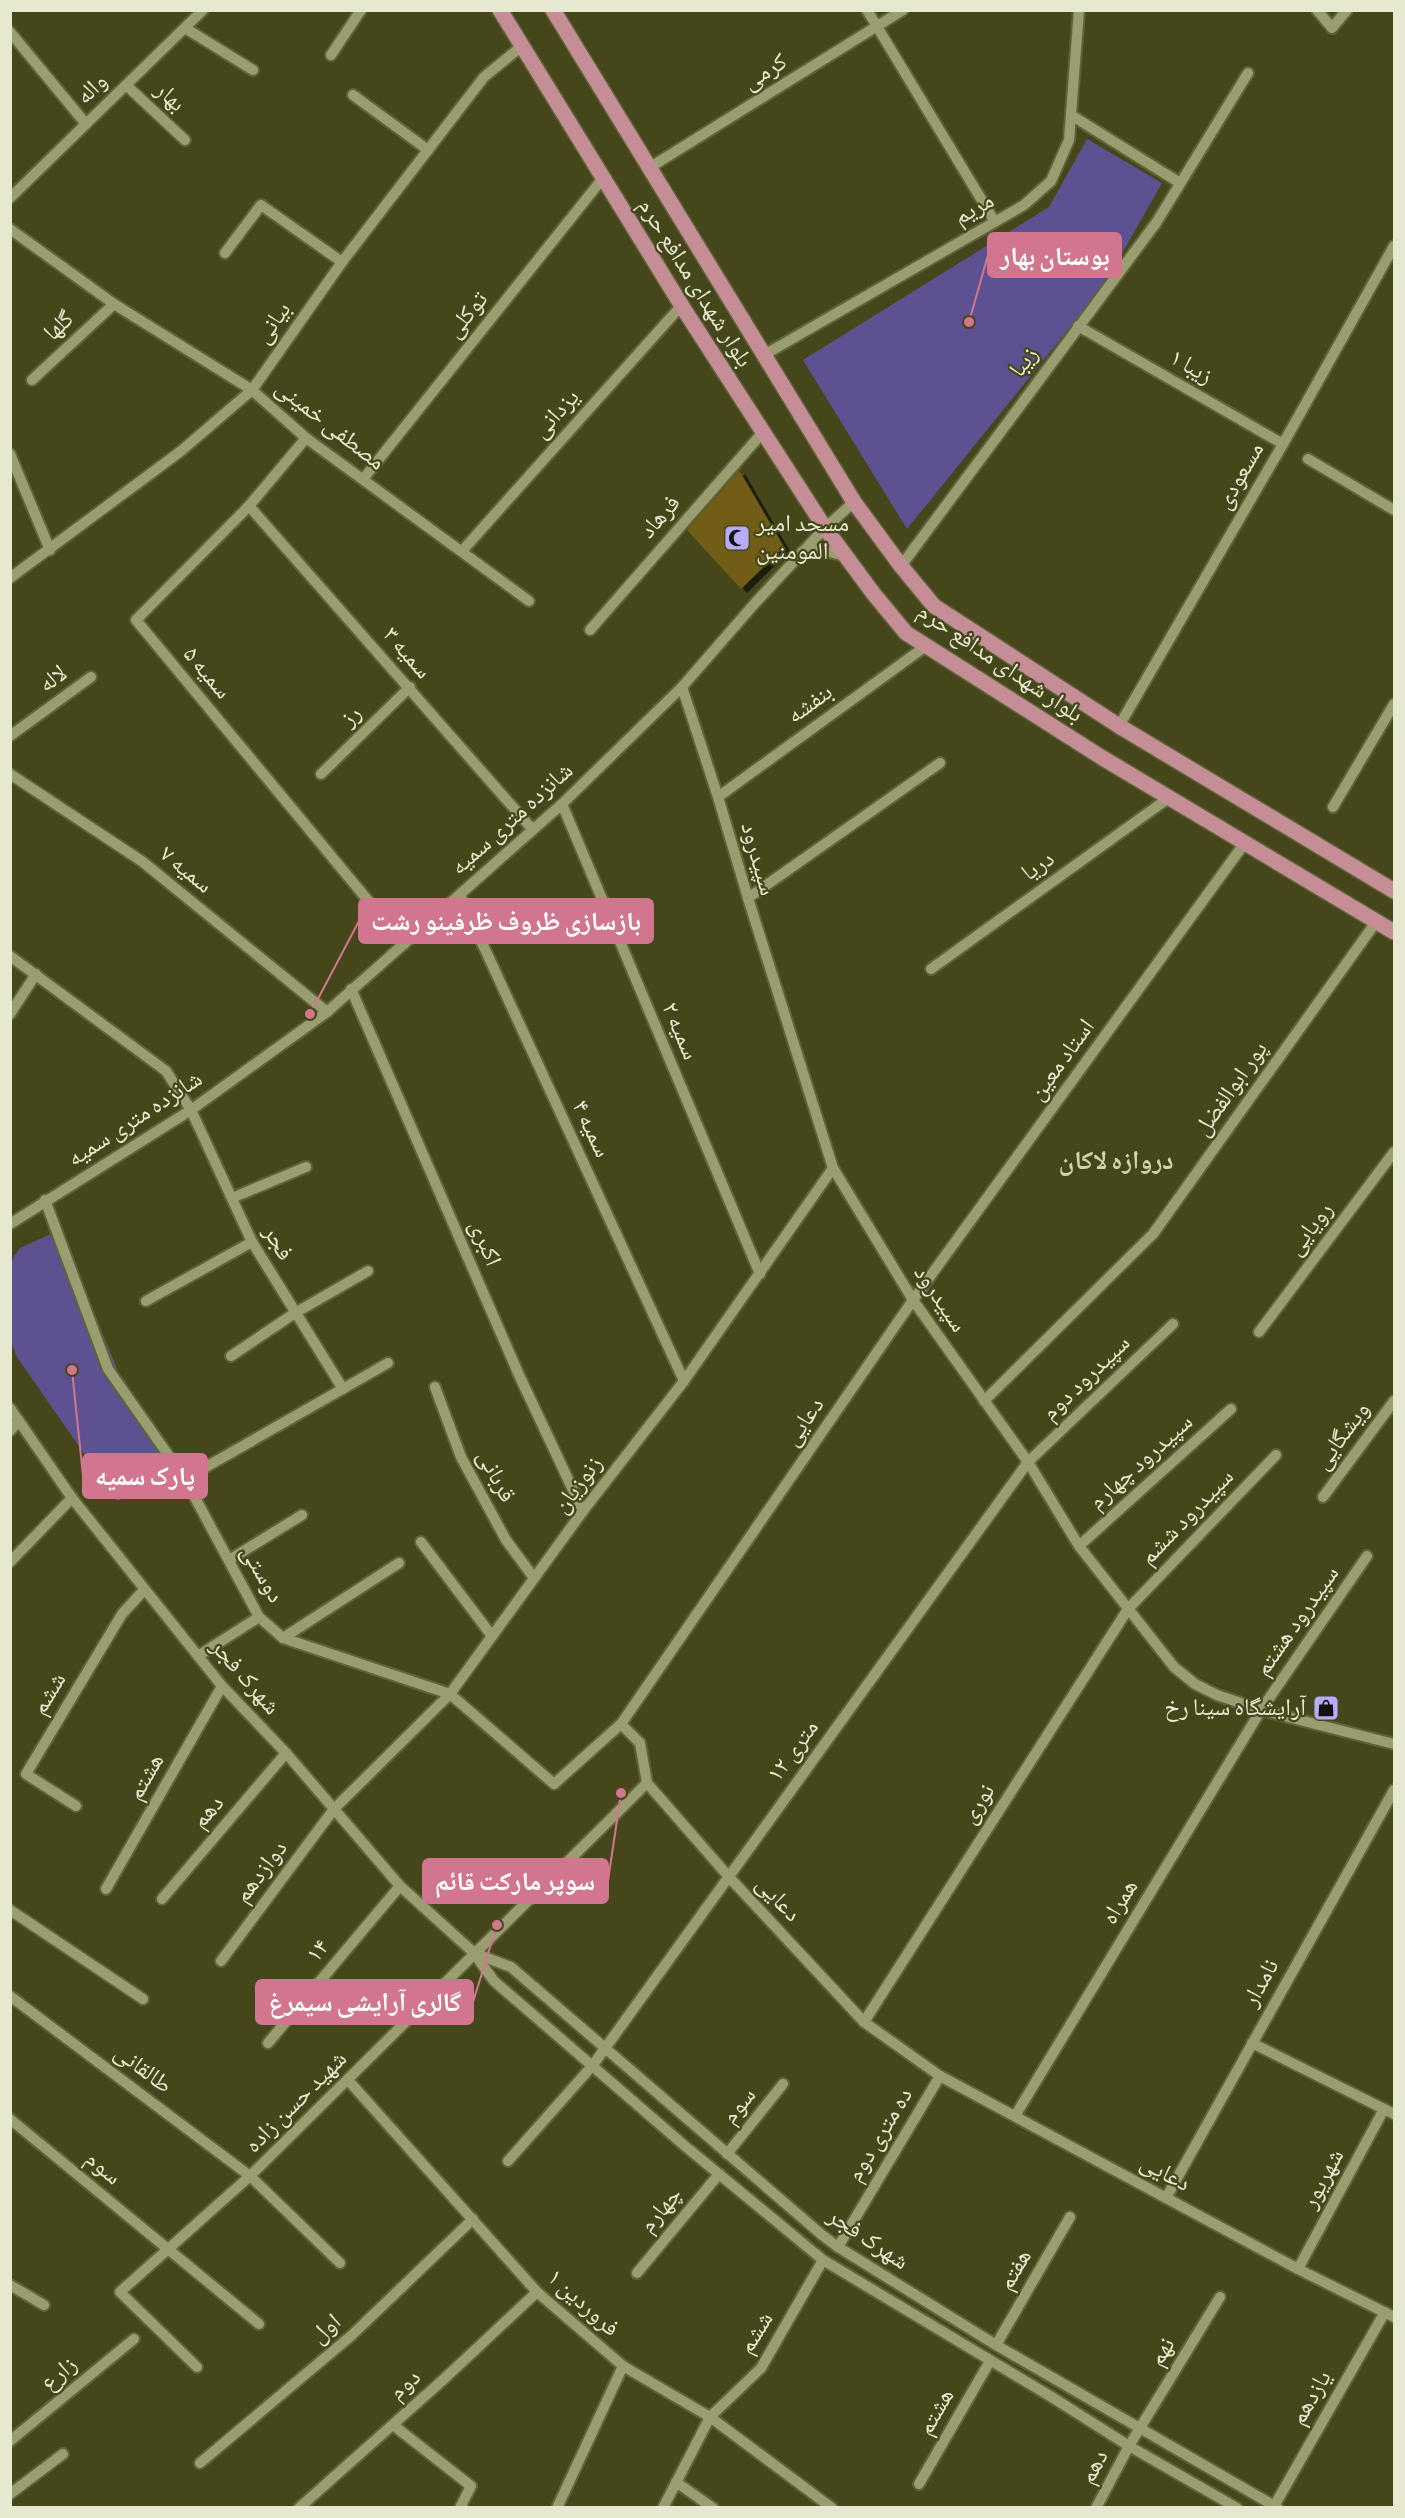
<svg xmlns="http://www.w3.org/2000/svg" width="1405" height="2518" viewBox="0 0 1405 2518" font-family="'Alegreya Sans','Noto Naskh Arabic',sans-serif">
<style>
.green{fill:#5e5192}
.building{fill:#715d17;filter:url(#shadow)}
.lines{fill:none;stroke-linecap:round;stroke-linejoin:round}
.minor-casing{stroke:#60623a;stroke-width:14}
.major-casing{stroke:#60623a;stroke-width:18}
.minor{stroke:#9a9d6f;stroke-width:10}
.major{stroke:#c58d95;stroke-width:15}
.labels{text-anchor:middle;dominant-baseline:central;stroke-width:4.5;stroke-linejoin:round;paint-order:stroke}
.street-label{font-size:24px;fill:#e6e9d0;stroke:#45471a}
.poi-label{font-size:24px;fill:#e6e9d0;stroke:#45471a;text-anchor:start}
.neighbourhood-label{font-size:26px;font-weight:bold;fill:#d1d5a4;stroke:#45471a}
.leader{fill:none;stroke:#d27690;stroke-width:2}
.callout-dot{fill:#d27690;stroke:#45471a;stroke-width:2}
.callout{fill:#d27690;stroke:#d27690;stroke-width:2}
.callout-label{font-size:26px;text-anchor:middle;font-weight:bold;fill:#fff}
</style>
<defs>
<filter id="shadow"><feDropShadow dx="6" dy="4" stdDeviation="0" flood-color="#0009"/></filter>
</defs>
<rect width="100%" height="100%" fill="#45471a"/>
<g class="green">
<path d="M 1087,139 L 1162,183 L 1104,285 L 907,529 L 803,360 L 1049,207 Z"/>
<path d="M 53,1233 L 72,1260 L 123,1383 L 174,1473 L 117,1501 L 17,1357 L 11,1342 L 10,1263 L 20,1248 Z"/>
</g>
<path class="building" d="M 739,470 L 784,547 L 741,589 L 687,530 Z"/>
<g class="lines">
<defs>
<g id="minor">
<path d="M 867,10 L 995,222"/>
<path d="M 1317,10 L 1332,28 L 1347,10"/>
<path d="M 185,28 L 253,70"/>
<path d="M 10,32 L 86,124"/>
<path d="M 331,55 L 361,10"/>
<path d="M 126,85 L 185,140"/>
<path d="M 353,95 L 428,150"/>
<path d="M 1071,115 L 1180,183"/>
<path d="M 649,168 L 903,10"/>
<path d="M 10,198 L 203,10"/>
<path d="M 10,229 L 114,304 L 252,390 L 306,438 L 529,601"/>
<path d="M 225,253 L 261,205 L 342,262"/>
<path d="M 1078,326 L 1283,444"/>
<path d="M 764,355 L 1024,205 L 1051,181 L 1069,140 L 1079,10"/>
<path d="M 32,380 L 114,304"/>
<path d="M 306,438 L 249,506 L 136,620 L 404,944"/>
<path d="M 10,454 L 50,550"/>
<path d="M 1308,459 L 1394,510"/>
<path d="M 364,478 L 603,178"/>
<path d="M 249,506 L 533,830"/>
<path d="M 462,551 L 681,306"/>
<path d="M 802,552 L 821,550 L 845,556"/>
<path d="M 901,566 L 1156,223 L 1248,73"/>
<path d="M 10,578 L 181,451 L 252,390 L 342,262 L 484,77 L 522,46"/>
<path d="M 590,630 L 763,432"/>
<path d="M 682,687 L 718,797 L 748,898 L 833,1168 L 913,1300 L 1028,1462 L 1079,1546 L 1174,1667 L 1195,1684 L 1217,1695 L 1261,1710 L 1394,1744"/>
<path d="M 1119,726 L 1283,444 L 1394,246"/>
<path d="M 10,736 L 91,677"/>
<path d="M 10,774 L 143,862 L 327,1012"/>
<path d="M 321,774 L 410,687"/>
<path d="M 718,797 L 926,646"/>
<path d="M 562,804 L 760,1274"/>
<path d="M 1333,807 L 1394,704"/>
<path d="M 1244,844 L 913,1300 L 621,1724 L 640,1743 L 647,1783 L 729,1877 L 864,2022 L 940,2076 L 1298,2269 L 1394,2317"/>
<path d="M 460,895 L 684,1381"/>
<path d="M 748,898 L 940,763"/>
<path d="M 10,956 L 166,1071 L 191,1110 L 252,1242 L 343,1389"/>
<path d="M 931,969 L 1170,797"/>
<path d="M 351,989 L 519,1375 L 583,1511"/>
<path d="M 10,1014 L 36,974"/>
<path d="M 232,1198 L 306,1167"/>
<path d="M 45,1200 L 108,1369 L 185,1479 L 259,1617 L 283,1638 L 450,1694 L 554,1784 L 621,1724"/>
<path d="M 10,1224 L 191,1110 L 327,1012 L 562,804 L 682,687 L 756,602 L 825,528 L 854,502"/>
<path d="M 146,1301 L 252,1242"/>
<path d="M 1259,1332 L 1394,1152"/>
<path d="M 231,1356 L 295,1313 L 368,1271"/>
<path d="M 435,1387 L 461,1457 L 506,1540 L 534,1578"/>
<path d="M 984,1401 L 1153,1234 L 1376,922"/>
<path d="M 10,1408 L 72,1498 L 222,1686 L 286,1753 L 400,1886 L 473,1952 L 494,1981 L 685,2146 L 823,2260 L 1050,2396 L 1129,2446 L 1237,2508"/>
<path d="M 10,1431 L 19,1421"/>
<path d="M 185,1479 L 388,1363"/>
<path d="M 1323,1497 L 1394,1401"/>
<path d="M 421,1542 L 492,1636"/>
<path d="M 1079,1546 L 1231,1409"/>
<path d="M 229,1560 L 302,1515"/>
<path d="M 10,1562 L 72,1498"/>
<path d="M 283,1638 L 399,1563"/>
<path d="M 198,1656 L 259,1617"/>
<path d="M 76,1806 L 26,1774 L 122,1614 L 144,1590"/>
<path d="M 106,1889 L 222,1686"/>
<path d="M 162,1899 L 286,1753"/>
<path d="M 10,1910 L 143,1999"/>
<path d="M 474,1953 L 511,1967 L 822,2235 L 838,2247 L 996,2345 L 1278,2508"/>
<path d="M 221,1961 L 334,1809 L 450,1694 L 583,1511 L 684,1381 L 833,1168"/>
<path d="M 10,1996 L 250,2176 L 340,2263"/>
<path d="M 864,2022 L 1128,1609 L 1276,1455"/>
<path d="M 268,2043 L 400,1886"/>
<path d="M 1252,2043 L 1394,2114"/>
<path d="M 348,2080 L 537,2292 L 623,2366 L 710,2417 L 832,2508"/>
<path d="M 1015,2116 L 1261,1710 L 1367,1556"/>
<path d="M 10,2119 L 259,2324"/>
<path d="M 727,2154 L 783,2084"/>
<path d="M 508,2161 L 593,2065 L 1028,1462 L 1173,1324"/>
<path d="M 1166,2198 L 1394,1790"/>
<path d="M 838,2247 L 940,2076"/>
<path d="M 1298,2269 L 1384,2109"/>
<path d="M 637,2273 L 719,2174"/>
<path d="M 10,2285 L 44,2305"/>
<path d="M 996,2345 L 1070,2217"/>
<path d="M 197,2367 L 120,2292 L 250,2176 L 647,1783"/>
<path d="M 393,2425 L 471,2486 L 460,2508"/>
<path d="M 10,2441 L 134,2339"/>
<path d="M 200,2463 L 352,2335 L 473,2219"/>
<path d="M 676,2482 L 713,2508"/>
<path d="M 919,2484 L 990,2361"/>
<path d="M 10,2494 L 63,2454"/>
<path d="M 299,2508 L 444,2379 L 537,2292"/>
<path d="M 557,2508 L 623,2366"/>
<path d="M 663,2508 L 710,2417 L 761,2368 L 823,2260"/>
<path d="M 1096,2508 L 1129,2446 L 1220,2297"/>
<path d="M 1273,2508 L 1385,2312"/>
</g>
<g id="major">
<path d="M 500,10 L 685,311 L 825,528 L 873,593 L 906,633 L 1101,757 L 1394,932"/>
<path d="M 553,10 L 854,502 L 901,566 L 934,606 L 1119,726 L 1394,891"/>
</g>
</defs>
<use href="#minor" class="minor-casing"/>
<use href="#major" class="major-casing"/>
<use href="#minor" class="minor"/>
<use href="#major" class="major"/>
</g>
<defs>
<symbol id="mosque-square" viewBox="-11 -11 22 22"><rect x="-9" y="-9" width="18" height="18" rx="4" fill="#b8abf7" stroke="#45471a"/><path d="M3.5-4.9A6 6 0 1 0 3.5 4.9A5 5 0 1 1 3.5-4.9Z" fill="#111"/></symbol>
<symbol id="shop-square" viewBox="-11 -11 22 22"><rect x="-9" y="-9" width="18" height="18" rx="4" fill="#b8abf7" stroke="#45471a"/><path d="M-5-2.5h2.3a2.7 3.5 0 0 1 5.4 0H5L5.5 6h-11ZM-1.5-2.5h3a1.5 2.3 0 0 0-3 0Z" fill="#111"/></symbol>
</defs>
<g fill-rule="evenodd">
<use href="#mosque-square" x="722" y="523" width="30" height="30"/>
<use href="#shop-square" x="1311" y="1693" width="30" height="30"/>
</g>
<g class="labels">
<g class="street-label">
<text transform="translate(765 72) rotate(-32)">کرمی</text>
<text transform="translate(92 89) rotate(-44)">واله</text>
<text transform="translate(170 97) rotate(43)">بهار</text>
<text transform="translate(974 209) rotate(-30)">مریم</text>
<text transform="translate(695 283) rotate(58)">بلوار شهدای مدافع حرم</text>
<text transform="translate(467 315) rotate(-51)">توکلی</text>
<text transform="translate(273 323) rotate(-55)">بیانی</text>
<text transform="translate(59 326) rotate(-43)">گلها</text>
<text transform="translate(1024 362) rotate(-53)">زیبا</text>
<text transform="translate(1191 367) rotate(30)">زیبا ۱</text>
<text transform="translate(556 414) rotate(-48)">یزدانی</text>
<text transform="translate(330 425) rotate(38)">مصطفی خمینی</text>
<text transform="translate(1240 476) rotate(-60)">مسعودی</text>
<text transform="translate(660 517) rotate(-49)">فرهاد</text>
<text transform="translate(407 653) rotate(49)">سمیه ۳</text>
<text transform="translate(1000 663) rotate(34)">بلوار شهدای مدافع حرم</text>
<text transform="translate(207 673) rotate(50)">سمیه ۵</text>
<text transform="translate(53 679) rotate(-36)">لاله</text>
<text transform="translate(810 704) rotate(-36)">بنفشه</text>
<text transform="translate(351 716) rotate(-44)">رز</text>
<text transform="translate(512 819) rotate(-42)">شانزده متری سمیه</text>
<text transform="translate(758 859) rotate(74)">سپیدرود</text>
<text transform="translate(1038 866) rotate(-36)">دریا</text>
<text transform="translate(186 870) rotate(39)">سمیه ۷</text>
<text transform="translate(680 1031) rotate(67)">سمیه ۲</text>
<text transform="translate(1062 1060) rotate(-54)">استاد معین</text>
<text transform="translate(1231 1089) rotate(-55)">پور ابوالفضل</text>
<text transform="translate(135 1119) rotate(-33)">شانزده متری سمیه</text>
<text transform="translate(591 1129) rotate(65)">سمیه ۴</text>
<text transform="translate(1310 1229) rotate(-53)">رویایی</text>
<text transform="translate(278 1243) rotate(60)">فجر</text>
<text transform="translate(485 1243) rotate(67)">اکبری</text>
<text transform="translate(940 1299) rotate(56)">سپیدرود</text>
<text transform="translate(1086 1378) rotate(-44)">سپیدرود دوم</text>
<text transform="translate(804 1422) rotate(-56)">دعایی</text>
<text transform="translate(1342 1436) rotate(-54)">ویشگایی</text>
<text transform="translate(1141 1462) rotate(-42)">سپیدرود چهارم</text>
<text transform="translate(496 1476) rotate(62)">قربانی</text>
<text transform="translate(578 1485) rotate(-53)">زنوزیان</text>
<text transform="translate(1187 1517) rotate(-46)">سپیدرود ششم</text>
<text transform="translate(262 1574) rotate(60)">دوستی</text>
<text transform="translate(1297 1621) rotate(-55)">سپیدرود هشتم</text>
<text transform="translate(245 1677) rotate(49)">شهرک فجر</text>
<text transform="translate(49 1694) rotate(-59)">ششم</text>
<text transform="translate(793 1751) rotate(-54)">۱۲ متری</text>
<text transform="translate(146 1777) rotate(-60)">هشتم</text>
<text transform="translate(978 1804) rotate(-57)">نوری</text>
<text transform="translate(208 1812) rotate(-49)">دهم</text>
<text transform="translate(261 1872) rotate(-53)">دوازدهم</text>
<text transform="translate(778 1899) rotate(47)">دعایی</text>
<text transform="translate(1120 1902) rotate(-59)">همراه</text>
<text transform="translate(318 1951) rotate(-50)">۱۴</text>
<text transform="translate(1261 1983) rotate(-61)">نامدار</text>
<text transform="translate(143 2069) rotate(37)">طالقانی</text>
<text transform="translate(296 2102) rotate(-45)">شهید حسن زاده</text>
<text transform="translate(739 2106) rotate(-51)">سوم</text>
<text transform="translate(880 2135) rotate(-59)">ده متری دوم</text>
<text transform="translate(103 2168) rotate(40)">سوم</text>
<text transform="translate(1165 2173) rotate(28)">دعایی</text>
<text transform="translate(1323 2179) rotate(-62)">شهریور</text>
<text transform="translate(661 2210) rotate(-50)">چهارم</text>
<text transform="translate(868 2239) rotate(34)">شهرک فجر</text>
<text transform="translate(1015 2270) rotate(-60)">هفتم</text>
<text transform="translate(583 2303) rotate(42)">فروردین ۱</text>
<text transform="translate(326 2329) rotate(-41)">اول</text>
<text transform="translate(756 2333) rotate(-58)">ششم</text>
<text transform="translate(1162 2352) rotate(-59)">نهم</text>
<text transform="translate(59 2374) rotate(-40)">زارع</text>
<text transform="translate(405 2385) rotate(-42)">دوم</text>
<text transform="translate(1311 2398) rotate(-60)">یازدهم</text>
<text transform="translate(936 2412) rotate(-60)">هشتم</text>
<text transform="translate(1094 2467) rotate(-62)">دهم</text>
</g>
<g class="poi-label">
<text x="756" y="524">مسحد امیر<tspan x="756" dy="28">المومنین</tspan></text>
<text x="1306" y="1708" text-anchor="end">آرایشگاه سینا رخ</text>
</g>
<g class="neighbourhood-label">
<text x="1116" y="1161">دروازه لاکان</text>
</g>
</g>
<path class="leader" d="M969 322L988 255M310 1014L359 921M72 1370L83 1476M621 1793L608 1881M497 1925L473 2002"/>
<g class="callout-dot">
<circle cx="969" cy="322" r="6"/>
<circle cx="310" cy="1014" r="6"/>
<circle cx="72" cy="1370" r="6"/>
<circle cx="621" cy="1793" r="6"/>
<circle cx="497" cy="1925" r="6"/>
</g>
<g class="callout">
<rect x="988" y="233" width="133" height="44" rx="6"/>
<rect x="359" y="899" width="294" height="44" rx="6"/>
<rect x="83" y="1454" width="124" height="44" rx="6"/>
<rect x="423" y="1859" width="185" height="44" rx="6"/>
<rect x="256" y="1980" width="217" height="44" rx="6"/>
</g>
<g class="callout-label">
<text x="1055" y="265">بوستان بهار</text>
<text x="506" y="930">بازسازی ظروف ظرفینو رشت</text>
<text x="145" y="1485">پارک سمیه</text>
<text x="515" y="1890">سوپر مارکت قائم</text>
<text x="365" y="2011">گالری آرایشی سیمرغ</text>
</g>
<rect width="1405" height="2518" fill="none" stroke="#e6e9d0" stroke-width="24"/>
</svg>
